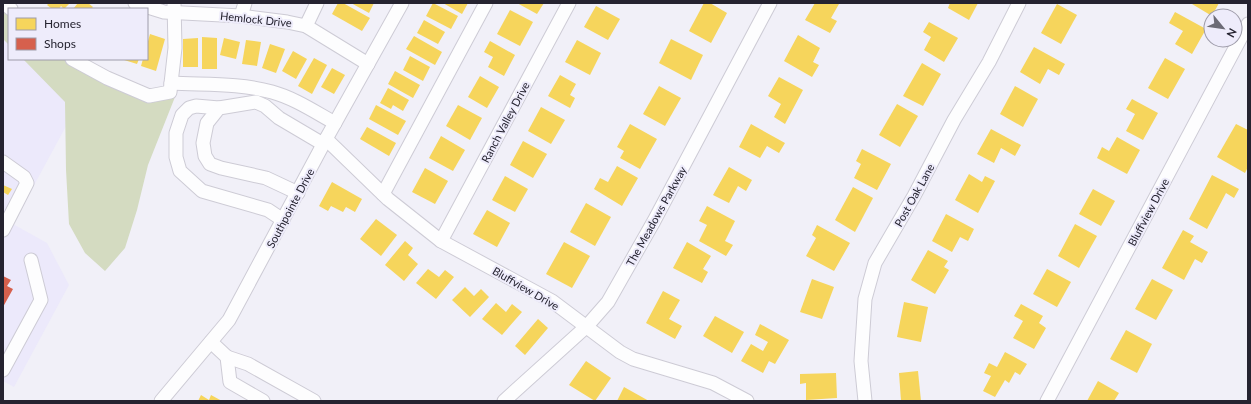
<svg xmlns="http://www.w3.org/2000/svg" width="1251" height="404" viewBox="0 0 1251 404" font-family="Lato,sans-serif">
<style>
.built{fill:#ece9fb}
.green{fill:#d4dbc1}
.homes{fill:#f6d55c}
.shops{fill:#d6604d}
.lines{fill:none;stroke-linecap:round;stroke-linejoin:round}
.minor-casing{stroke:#cdcbd5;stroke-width:15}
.minor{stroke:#fdfdfe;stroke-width:13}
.labels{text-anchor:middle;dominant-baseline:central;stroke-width:4;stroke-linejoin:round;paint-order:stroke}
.street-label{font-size:11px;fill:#252330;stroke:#eeecfb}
</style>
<rect width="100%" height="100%" fill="#f1f0f8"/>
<path class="built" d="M 3,3 L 9,9 L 9,59 L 78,59 L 97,69 L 13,224 L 47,243 L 69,285 L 14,387 L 3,381 Z"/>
<g class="green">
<path d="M 3,3 L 9,9 L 9,45 L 3,39 Z"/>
<path d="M 23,59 L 74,59 L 81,65 L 175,97 L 148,165 L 137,210 L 125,248 L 105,271 L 85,253 L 69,224 L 66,170 L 65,102 Z"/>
</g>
<g class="homes">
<path d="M 49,3 L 70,3 L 64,9 L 61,6 L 59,9 L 52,9 L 47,5 Z"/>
<path d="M 78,3 L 88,3 L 93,7 L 91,9 L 73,9 Z"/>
<path d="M 338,3 L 343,3 L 370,18 L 362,31 L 332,14 Z"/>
<path d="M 351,3 L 374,3 L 369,13 Z"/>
<path d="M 433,3 L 458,16 L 451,29 L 426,16 Z"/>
<path d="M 443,3 L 468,3 L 462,14 Z"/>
<path d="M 517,3 L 544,3 L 537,14 Z"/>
<path d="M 704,3 L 710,3 L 727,13 L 711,43 L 689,31 Z"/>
<path d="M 815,3 L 839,4 L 831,18 L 837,21 L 830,33 L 805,20 Z"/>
<path d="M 950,3 L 978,3 L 969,20 L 948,8 Z"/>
<path d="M 1193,3 L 1219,3 L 1212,16 L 1192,4 Z"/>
<path d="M 1057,4 L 1077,15 L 1061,44 L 1041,33 Z"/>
<path d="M 596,6 L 620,19 L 608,40 L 584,27 Z"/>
<path d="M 510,10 L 533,22 L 520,46 L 497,34 Z"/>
<path d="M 1175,12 L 1206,29 L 1192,54 L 1175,44 L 1183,31 L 1169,23 Z"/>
<path d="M 424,20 L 445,32 L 438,44 L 417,33 Z"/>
<path d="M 929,22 L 958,38 L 944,62 L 924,50 L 931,37 L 923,32 Z"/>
<path d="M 150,34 L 165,39 L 156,71 L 141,66 L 143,59 L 147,59 L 147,45 Z"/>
<path d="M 798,35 L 820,48 L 813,62 L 819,65 L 812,77 L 784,61 Z"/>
<path d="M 414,36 L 442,52 L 435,65 L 406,49 Z"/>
<path d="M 202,37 L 217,38 L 217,69 L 202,69 Z"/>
<path d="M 198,38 L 198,67 L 183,67 L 183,39 Z"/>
<path d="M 224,38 L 240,42 L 236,59 L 220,55 Z"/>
<path d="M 671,39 L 703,55 L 691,80 L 659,63 Z"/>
<path d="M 246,40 L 261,42 L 257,66 L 242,64 Z"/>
<path d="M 577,40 L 601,53 L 590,75 L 565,62 Z"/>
<path d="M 490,41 L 515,55 L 504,76 L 488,67 L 493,57 L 484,52 Z"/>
<path d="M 270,44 L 285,49 L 276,73 L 262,68 Z"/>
<path d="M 1034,47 L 1065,64 L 1059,75 L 1048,69 L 1040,84 L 1020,72 Z"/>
<path d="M 293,51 L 307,59 L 296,79 L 282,71 Z"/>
<path d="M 410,56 L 430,67 L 423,81 L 403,70 Z"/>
<path d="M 314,58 L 327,65 L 312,94 L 298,86 Z"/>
<path d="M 1165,58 L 1185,69 L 1168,99 L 1148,88 Z"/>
<path d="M 121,59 L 139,59 L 137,64 Z"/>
<path d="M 922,63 L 941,74 L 923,106 L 903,96 Z"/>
<path d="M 332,68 L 345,75 L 334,94 L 321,87 Z"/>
<path d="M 395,71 L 420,85 L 413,98 L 388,84 Z"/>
<path d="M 560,75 L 576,84 L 570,95 L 575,98 L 570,108 L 548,96 Z"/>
<path d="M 480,76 L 499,87 L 487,108 L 468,97 Z"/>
<path d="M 779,77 L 803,90 L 785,124 L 774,117 L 781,104 L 768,96 Z"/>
<path d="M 659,86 L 681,98 L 665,126 L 643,114 Z"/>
<path d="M 1015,86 L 1038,99 L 1023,127 L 1000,114 Z"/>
<path d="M 388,88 L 409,100 L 403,111 L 393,105 L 391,109 L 380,103 Z"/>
<path d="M 1132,99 L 1158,113 L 1143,140 L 1126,131 L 1135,114 L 1126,109 Z"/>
<path d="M 897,104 L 918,116 L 900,147 L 879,135 Z"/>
<path d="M 376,105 L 406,121 L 398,135 L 369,119 Z"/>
<path d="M 458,105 L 482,118 L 470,140 L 446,126 Z"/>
<path d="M 541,107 L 565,120 L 551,144 L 528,131 Z"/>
<path d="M 630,124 L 657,139 L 640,169 L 620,158 L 624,151 L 617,147 Z"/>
<path d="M 751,124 L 785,143 L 779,153 L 767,146 L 760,158 L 739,147 Z"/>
<path d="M 1236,124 L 1248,130 L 1248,167 L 1245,173 L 1217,157 Z"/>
<path d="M 367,127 L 396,143 L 389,156 L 360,139 Z"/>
<path d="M 991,129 L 1021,145 L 1015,156 L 1001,148 L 994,163 L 977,154 Z"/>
<path d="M 441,136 L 465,150 L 453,171 L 429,158 Z"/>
<path d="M 1117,137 L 1140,150 L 1127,174 L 1097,158 L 1102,147 L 1109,151 Z"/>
<path d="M 523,141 L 547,154 L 533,178 L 510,165 Z"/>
<path d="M 862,149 L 891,164 L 877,190 L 854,178 L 861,164 L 856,161 Z"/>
<path d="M 617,166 L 638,178 L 622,206 L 594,189 L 600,178 L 608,182 Z"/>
<path d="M 729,167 L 752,180 L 746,191 L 738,186 L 729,203 L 713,195 Z"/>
<path d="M 425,168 L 448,181 L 435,204 L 412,192 Z"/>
<path d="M 969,174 L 982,182 L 985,176 L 995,181 L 978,213 L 955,200 Z"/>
<path d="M 1212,175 L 1239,189 L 1234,198 L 1226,193 L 1207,229 L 1189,219 Z"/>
<path d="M 505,176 L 528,189 L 515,212 L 492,200 Z"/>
<path d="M 332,182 L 362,199 L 355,212 L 346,207 L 343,212 L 331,206 L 328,211 L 319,206 Z"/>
<path d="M 3,185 L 12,189 L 8,195 L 3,192 Z"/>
<path d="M 853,187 L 873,198 L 855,232 L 835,220 Z"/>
<path d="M 1093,189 L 1115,201 L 1101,226 L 1079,214 Z"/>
<path d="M 586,203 L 611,217 L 595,246 L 570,232 Z"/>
<path d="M 707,206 L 735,221 L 725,241 L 733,245 L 726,256 L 699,241 L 707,225 L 699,221 Z"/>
<path d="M 487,210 L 510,223 L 497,247 L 473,234 Z"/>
<path d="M 946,214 L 974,229 L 968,241 L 960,237 L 952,252 L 932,241 Z"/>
<path d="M 376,219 L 397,235 L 381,256 L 360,239 Z"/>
<path d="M 1075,224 L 1097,236 L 1079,268 L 1058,256 Z"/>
<path d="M 817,225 L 850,243 L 834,271 L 806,256 L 816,238 L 812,235 Z"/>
<path d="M 1183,230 L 1194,236 L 1190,242 L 1208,252 L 1202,263 L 1195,259 L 1184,280 L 1162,268 Z"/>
<path d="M 405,241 L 413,248 L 408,255 L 418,264 L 404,281 L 385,265 Z"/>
<path d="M 564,242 L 590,256 L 572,288 L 546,274 Z"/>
<path d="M 687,242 L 711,256 L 703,269 L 708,272 L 702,283 L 673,268 Z"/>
<path d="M 928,250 L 948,261 L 944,267 L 949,270 L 935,294 L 911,280 Z"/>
<path d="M 428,269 L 439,277 L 445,270 L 454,277 L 436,299 L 416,283 Z"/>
<path d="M 1047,269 L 1071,282 L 1057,307 L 1033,294 Z"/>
<path d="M 812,279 L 834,287 L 822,319 L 800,312 Z"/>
<path d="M 1152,279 L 1173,290 L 1156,320 L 1135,309 Z"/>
<path d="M 465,287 L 474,296 L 481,289 L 489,297 L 470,317 L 452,300 Z"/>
<path d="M 663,291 L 680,300 L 669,319 L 682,326 L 675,339 L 646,323 Z"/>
<path d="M 904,302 L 928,307 L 921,342 L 897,337 Z"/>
<path d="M 496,303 L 506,312 L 512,304 L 522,312 L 502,335 L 482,319 Z"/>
<path d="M 1021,304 L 1043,316 L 1039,323 L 1046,328 L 1034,349 L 1013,338 L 1023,321 L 1014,316 Z"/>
<path d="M 715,316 L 744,332 L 732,353 L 703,336 Z"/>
<path d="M 538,319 L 548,328 L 525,355 L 515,346 Z"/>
<path d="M 760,324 L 789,340 L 775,364 L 769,361 L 763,373 L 741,361 L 751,344 L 763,351 L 768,342 L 755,335 Z"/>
<path d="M 1126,330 L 1152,344 L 1137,373 L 1110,359 Z"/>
<path d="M 1005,352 L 1027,364 L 1020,375 L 1015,372 L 1009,383 L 1005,380 L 995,397 L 983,391 L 991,376 L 984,373 L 989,363 L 997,367 Z"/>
<path d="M 586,361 L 611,378 L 595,401 L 569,385 Z"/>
<path d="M 918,371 L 921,401 L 901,401 L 899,373 Z"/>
<path d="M 836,373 L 837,398 L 806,400 L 806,383 L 800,384 L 800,374 Z"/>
<path d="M 1098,381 L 1119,393 L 1114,401 L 1087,401 Z"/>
<path d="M 624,387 L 649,401 L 617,401 Z"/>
<path d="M 201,395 L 209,400 L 211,395 L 222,401 L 198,401 Z"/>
</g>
<path class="shops" d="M 3,276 L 11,280 L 7,286 L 13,289 L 3,307 Z"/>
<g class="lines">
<defs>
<g id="minor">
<path d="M 4,3 L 11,9"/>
<path d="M 135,3 L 164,12 L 241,16 L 287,22 L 306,26 L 368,64"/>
<path d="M 241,16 L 245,3"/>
<path d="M 306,26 L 317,3"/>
<path d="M 72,59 L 107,78 L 149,96 L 170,92 L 175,48 L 174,3"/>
<path d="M 171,83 C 204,85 240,83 272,92 C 294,98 315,112 335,123"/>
<path d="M 219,108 L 196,106 L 189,108 L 182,115 L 176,133 L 176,157 L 180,171 L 202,191 L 268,210 L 283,220"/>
<path d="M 326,139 L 388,199 L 441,241 L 552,301 L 620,352 L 633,359 L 713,383 L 747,401"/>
<path d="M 3,162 L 24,177 L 27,183 L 3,230"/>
<path d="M 298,193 L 266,178 L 221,168 L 210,164 L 205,156 L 203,143 L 207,123 L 219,108 L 256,102 L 265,106 L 279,118 L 323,144"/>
<path d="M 383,194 L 486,3"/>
<path d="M 441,241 L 569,3"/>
<path d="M 211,342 L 227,357 L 230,382 L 263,401"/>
<path d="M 227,357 L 248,364 L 314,401"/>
<path d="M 3,370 L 41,300 L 31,260"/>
<path d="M 161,401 L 229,320 L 326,139 L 402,3"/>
<path d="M 504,401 L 587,326 L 608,302 L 654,221 L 770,3"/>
<path d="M 865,401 L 861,361 L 865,299 L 875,263 L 914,196 L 954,120 L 989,62 L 1019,3"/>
<path d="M 1047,401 L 1248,24"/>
</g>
</defs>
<use href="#minor" class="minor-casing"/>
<use href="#minor" class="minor"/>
</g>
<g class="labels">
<g class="street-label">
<text transform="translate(256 19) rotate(6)">Hemlock Drive</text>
<text transform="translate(505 122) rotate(-62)">Ranch Valley Drive</text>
<text transform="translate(914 195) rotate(-61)">Post Oak Lane</text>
<text transform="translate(290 208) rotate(-62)">Southpointe Drive</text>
<text transform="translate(1148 212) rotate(-62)">Bluffview Drive</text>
<text transform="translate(656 216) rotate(-61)">The Meadows Parkway</text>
<text transform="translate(526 288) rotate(30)">Bluffview Drive</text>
</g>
</g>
<rect width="1251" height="404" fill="none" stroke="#252330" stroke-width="8"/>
<rect x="8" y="8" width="140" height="52" fill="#eeecfb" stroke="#9e9caa"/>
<rect x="16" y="18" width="20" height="12" fill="#f6d55c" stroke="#9e9caa"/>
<text x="44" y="28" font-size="12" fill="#252330">Homes</text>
<rect x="16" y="38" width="20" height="12" fill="#d6604d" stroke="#9e9caa"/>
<text x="44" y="48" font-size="12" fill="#252330">Shops</text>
<g transform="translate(1223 28) rotate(119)"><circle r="19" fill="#eeecfb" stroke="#9e9caa"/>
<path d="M0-3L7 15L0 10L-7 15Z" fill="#6c6b76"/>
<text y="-6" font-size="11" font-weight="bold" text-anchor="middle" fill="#252330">N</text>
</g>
</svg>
